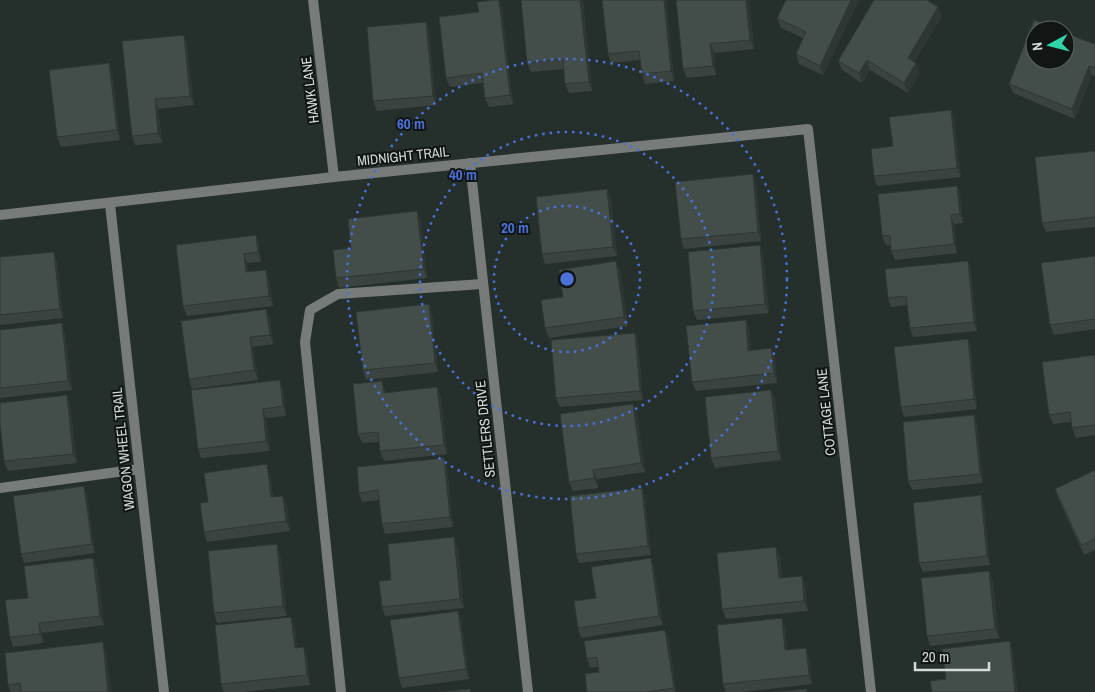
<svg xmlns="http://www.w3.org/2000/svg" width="1095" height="692" viewBox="0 0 1095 692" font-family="'Archivo Narrow',sans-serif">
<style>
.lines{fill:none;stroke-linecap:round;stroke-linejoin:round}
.service{stroke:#777c7a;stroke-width:10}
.minor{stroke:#777c7a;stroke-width:10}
.wall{fill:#3a4340}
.shaded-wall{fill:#2f3734}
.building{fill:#434e4a;stroke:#2f3734}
.ring{fill:none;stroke:#4b71d8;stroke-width:2.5;stroke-dasharray:2.5 5}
.labels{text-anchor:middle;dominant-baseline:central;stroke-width:4;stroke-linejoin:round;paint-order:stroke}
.street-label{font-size:14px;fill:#d4dbd8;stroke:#111614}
.centre{fill:#4b71d8;stroke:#111614;stroke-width:2.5}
.ring-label{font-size:15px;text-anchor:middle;font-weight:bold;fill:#4b71d8;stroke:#111614;stroke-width:4;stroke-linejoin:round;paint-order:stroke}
</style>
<rect width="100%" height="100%" fill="#252f2b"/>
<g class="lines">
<g class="service">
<path d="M 0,488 L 139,469"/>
<path d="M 341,692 L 305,342 L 310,310 L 338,294 L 482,284"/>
</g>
<g class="minor">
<path d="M 313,0 L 334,177"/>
<path d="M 470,163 L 528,692"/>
<path d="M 110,204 L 164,692"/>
<path d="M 0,215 L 334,177 L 808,129 L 871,692"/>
</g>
</g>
<g class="wall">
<path d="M 499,0 L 502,9 L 513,104 L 489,107 L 485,98 L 483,83 L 450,87 L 446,78 L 479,12 Z"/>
<path d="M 666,0 L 674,81 L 645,84 L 642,74 L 640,60 L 611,63 L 608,54 Z"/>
<path d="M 676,0 L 749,0 L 754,49 L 714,53 L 716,75 L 687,78 L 683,69 Z"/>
<path d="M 786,0 L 859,0 L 823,75 L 799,64 L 796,54 L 803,38 L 781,28 L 777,18 Z"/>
<path d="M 583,1 L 592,91 L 569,93 L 565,84 L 564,69 L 531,72 L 527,63 Z"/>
<path d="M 942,16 L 914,62 L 916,63 L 920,73 L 908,93 L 870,70 L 862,83 L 842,70 L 838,61 Z"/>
<path d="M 426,22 L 429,31 L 436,105 L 377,111 L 373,101 Z"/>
<path d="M 1095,44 L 1095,76 L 1092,75 L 1075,119 L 1013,93 L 1009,84 Z"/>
<path d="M 187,45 L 194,105 L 158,109 L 162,143 L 135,145 L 132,136 Z"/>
<path d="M 109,63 L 112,72 L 120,140 L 61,147 L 57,137 Z"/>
<path d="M 951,110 L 954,120 L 961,177 L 877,186 L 874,176 L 893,146 Z"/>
<path d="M 1095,151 L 1095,227 L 1046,232 L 1042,223 Z"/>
<path d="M 756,184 L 761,241 L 684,249 L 681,239 Z"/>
<path d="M 957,186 L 960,195 L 963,223 L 954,224 L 957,253 L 895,260 L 891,251 L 891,245 L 886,245 L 882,236 Z"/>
<path d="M 607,189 L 611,199 L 617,256 L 545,264 L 542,254 Z"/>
<path d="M 421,221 L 427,278 L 339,288 L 336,278 L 351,248 Z"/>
<path d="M 256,235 L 259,245 L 261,262 L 247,263 L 248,272 L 269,279 L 273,306 L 187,316 L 183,306 Z"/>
<path d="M 760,245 L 763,255 L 769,313 L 697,320 L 693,311 Z"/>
<path d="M 1095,256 L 1095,329 L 1054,335 L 1050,325 Z"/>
<path d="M 0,257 L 57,261 L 63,318 L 0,325 Z"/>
<path d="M 616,261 L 620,271 L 628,326 L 549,338 L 545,328 L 563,297 Z"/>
<path d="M 971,270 L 977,331 L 913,337 L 910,328 L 907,305 L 891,307 L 888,298 Z"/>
<path d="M 429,304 L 432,314 L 438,372 L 366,380 L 363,370 Z"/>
<path d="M 266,309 L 270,319 L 273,344 L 253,347 L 258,380 L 192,389 L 189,379 Z"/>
<path d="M 746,320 L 749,329 L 751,350 L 771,348 L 775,358 L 777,383 L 696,391 L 692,382 Z"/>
<path d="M 62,323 L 65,333 L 72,390 L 0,398 L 0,330 Z"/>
<path d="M 635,333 L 638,342 L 643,400 L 560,407 L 556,398 Z"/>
<path d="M 968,339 L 971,349 L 977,409 L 904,417 L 901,407 Z"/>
<path d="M 1095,355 L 1095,435 L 1076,438 L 1072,428 L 1071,422 L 1053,424 L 1049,415 Z"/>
<path d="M 437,387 L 441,397 L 447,454 L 384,461 L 380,451 L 379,442 L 362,443 L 358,434 L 386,391 L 386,393 Z"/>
<path d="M 283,389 L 286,416 L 266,418 L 270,451 L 201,458 L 198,449 Z"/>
<path d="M 771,390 L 775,399 L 781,460 L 715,468 L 711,458 Z"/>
<path d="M 67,395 L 70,405 L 77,463 L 8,471 L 4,461 Z"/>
<path d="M 633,404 L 637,414 L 645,472 L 597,479 L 598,488 L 573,491 L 569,482 Z"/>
<path d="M 974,415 L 977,424 L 983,483 L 912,490 L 908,481 Z"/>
<path d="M 447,467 L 453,527 L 385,534 L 382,524 L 379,500 L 362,502 L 359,493 Z"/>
<path d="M 1095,470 L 1095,550 L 1084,555 L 1058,498 L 1055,489 Z"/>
<path d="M 270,474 L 273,497 L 287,505 L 290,531 L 207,542 L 204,532 L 208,502 Z"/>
<path d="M 981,495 L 984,505 L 990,565 L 923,572 L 919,563 Z"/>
<path d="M 87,496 L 95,553 L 24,563 L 21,554 Z"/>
<path d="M 645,498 L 651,555 L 579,563 L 576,554 Z"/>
<path d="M 458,547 L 464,608 L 385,616 L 382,607 L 391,580 Z"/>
<path d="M 280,554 L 287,616 L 217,623 L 214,613 Z"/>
<path d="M 780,557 L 782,578 L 805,585 L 808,611 L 726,619 L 722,609 Z"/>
<path d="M 93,558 L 97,568 L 104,625 L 42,633 L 43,643 L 13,647 L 10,637 L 28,598 Z"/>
<path d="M 651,558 L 654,567 L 663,625 L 581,638 L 578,628 L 596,598 Z"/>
<path d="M 989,571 L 993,580 L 999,638 L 930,646 L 927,636 Z"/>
<path d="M 458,611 L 461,620 L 469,679 L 402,688 L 399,678 Z"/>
<path d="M 291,617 L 295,627 L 297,648 L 307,657 L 310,685 L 243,692 L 224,692 L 221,684 Z"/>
<path d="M 782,618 L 785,628 L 787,650 L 809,658 L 812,684 L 742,692 L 726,692 L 723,684 Z"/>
<path d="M 669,639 L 676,692 L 587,692 L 599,672 L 598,667 L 590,668 L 587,659 Z"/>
<path d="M 106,652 L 111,692 L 11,692 L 8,685 Z"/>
</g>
<g class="shaded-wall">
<path d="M 499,0 L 502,9 L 513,104 L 510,95 Z"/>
<path d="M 580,0 L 582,0 L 583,1 L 592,91 L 589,82 Z"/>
<path d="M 664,0 L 666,0 L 674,81 L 671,71 Z"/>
<path d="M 746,0 L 749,0 L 754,49 L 750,40 Z"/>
<path d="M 851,0 L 859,0 L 823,75 L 820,66 Z"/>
<path d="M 938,7 L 942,16 L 911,68 L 908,58 Z"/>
<path d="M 426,22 L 429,31 L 436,105 L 433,96 Z"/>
<path d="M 184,35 L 187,45 L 194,105 L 190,96 Z"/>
<path d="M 710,44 L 714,53 L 716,75 L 713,66 Z"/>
<path d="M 867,60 L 870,70 L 862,83 L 859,73 Z"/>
<path d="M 109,63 L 112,72 L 120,140 L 117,130 Z"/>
<path d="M 916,63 L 920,73 L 908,93 L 904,83 Z"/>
<path d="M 1089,66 L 1092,75 L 1075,119 L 1072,109 Z"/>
<path d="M 155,99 L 158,109 L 162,143 L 158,133 Z"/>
<path d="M 951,110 L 954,120 L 961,177 L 957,168 Z"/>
<path d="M 753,174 L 756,184 L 761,241 L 758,232 Z"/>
<path d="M 957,186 L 960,195 L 963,223 L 960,214 Z"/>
<path d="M 607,189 L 611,199 L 617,256 L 613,247 Z"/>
<path d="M 417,211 L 421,221 L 427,278 L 424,269 Z"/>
<path d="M 951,215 L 954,224 L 957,253 L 954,244 Z"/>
<path d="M 256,235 L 259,245 L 261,262 L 258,252 Z"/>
<path d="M 760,245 L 763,255 L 769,313 L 765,304 Z"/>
<path d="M 54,252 L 57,261 L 63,318 L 60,309 Z"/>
<path d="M 244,254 L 247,263 L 250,282 L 246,272 Z"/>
<path d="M 616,261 L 620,271 L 628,326 L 624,317 Z"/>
<path d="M 968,261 L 971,270 L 977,331 L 974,322 Z"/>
<path d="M 266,270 L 269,279 L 273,306 L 269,296 Z"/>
<path d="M 429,304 L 432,314 L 438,372 L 435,363 Z"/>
<path d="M 266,309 L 270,319 L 273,344 L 270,335 Z"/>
<path d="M 746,320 L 749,329 L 752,360 L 748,351 Z"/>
<path d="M 62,323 L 65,333 L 72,390 L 68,381 Z"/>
<path d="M 635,333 L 638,342 L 643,400 L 640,391 Z"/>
<path d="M 250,337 L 253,347 L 258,380 L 254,370 Z"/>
<path d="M 968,339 L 971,349 L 977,409 L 974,399 Z"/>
<path d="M 771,348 L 775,358 L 777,383 L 774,373 Z"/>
<path d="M 280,380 L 283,389 L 286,416 L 283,406 Z"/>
<path d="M 382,381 L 386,391 L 387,402 L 384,393 Z"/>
<path d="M 437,387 L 441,397 L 447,454 L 444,445 Z"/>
<path d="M 771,390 L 775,399 L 781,460 L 778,451 Z"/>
<path d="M 67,395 L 70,405 L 77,463 L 73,454 Z"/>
<path d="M 633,404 L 637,414 L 645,472 L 641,463 Z"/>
<path d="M 263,409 L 266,418 L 270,451 L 266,441 Z"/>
<path d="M 974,415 L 977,424 L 983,483 L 980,474 Z"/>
<path d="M 444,458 L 447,467 L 453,527 L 450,517 Z"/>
<path d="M 267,464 L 270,474 L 274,507 L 271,497 Z"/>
<path d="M 593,470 L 597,479 L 598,488 L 594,478 Z"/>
<path d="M 84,486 L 87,496 L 95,553 L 92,544 Z"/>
<path d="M 642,488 L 645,498 L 651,555 L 648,546 Z"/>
<path d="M 981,495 L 984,505 L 990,565 L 987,556 Z"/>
<path d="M 283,496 L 287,505 L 290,531 L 286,521 Z"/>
<path d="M 454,537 L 458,547 L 464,608 L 460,599 Z"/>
<path d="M 277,544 L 280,554 L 287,616 L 283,606 Z"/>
<path d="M 776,547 L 780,557 L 783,588 L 779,578 Z"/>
<path d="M 93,558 L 97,568 L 104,625 L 100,616 Z"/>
<path d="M 651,558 L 654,567 L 663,625 L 659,616 Z"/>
<path d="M 989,571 L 993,580 L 999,638 L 995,629 Z"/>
<path d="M 802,576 L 805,585 L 808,611 L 804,601 Z"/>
<path d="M 458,611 L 461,620 L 469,679 L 466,669 Z"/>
<path d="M 291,617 L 295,627 L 298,658 L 295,648 Z"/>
<path d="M 782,618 L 785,628 L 788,660 L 785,650 Z"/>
<path d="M 39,623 L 42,633 L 43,643 L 40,634 Z"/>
<path d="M 665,630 L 669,639 L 676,692 L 675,692 L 674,688 Z"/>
<path d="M 1010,641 L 1013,651 L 1018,692 L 1015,692 Z"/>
<path d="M 103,642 L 106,652 L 111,692 L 108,692 Z"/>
<path d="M 304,647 L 307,657 L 310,685 L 307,675 Z"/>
<path d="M 806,648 L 809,658 L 812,684 L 809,675 Z"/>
</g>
<g class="building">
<path d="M 494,0 L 499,0 L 510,95 L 485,98 L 482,73 L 446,78 L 439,17 L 479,12 L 477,2 Z"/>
<path d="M 521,0 L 580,0 L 589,82 L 565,84 L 563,59 L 527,63 Z"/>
<path d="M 602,0 L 664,0 L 671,71 L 642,74 L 639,51 L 608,54 Z"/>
<path d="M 676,0 L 746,0 L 750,40 L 710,44 L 713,66 L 683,69 Z"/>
<path d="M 786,0 L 851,0 L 820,66 L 796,54 L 806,32 L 777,18 Z"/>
<path d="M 874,0 L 927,0 L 938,7 L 908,58 L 916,63 L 904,83 L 867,60 L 859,73 L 838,61 Z"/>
<path d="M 1034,20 L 1059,30 L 1035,30 L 1035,60 L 1065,60 L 1065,33 L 1095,44 L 1095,68 L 1089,66 L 1072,109 L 1009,84 Z"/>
<path d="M 426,22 L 433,96 L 373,101 L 367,27 Z"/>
<path d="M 184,35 L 190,96 L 155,99 L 158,133 L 132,136 L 122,41 Z"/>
<path d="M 109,63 L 117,130 L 57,137 L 49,70 Z"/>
<path d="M 951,110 L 957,168 L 874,176 L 871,149 L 893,146 L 889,117 Z"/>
<path d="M 1095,151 L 1095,217 L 1042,223 L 1035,157 Z"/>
<path d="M 753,174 L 758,232 L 681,239 L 675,182 Z"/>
<path d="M 957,186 L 960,214 L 951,215 L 954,244 L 891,251 L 890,235 L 882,236 L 878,194 Z"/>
<path d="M 607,189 L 613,247 L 542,254 L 536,197 Z"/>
<path d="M 417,211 L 424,269 L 336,278 L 333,250 L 351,248 L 348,219 Z"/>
<path d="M 256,235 L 258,252 L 244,254 L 246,272 L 266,270 L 269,296 L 183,306 L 176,245 Z"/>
<path d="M 760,245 L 765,304 L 693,311 L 688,252 Z"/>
<path d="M 54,252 L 60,309 L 0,315 L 0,257 Z"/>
<path d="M 1095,256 L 1095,319 L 1050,325 L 1041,263 Z"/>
<path d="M 616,261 L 624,317 L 545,328 L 541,300 L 563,297 L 559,270 Z"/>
<path d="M 968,261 L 974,322 L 910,328 L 906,296 L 888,298 L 885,269 Z"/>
<path d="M 429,304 L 435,363 L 363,370 L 356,312 Z"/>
<path d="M 266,309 L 270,335 L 250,337 L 254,370 L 189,379 L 181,321 Z"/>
<path d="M 746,320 L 748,351 L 771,348 L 774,373 L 692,382 L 686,326 Z"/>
<path d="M 62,323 L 68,381 L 0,388 L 0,330 Z"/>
<path d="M 635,333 L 640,391 L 556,398 L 551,340 Z"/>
<path d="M 968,339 L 974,399 L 901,407 L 894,347 Z"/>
<path d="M 1095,355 L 1095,425 L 1072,428 L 1070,412 L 1049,415 L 1042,362 Z"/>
<path d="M 280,380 L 283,406 L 263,409 L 266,441 L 198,449 L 191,390 Z"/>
<path d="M 382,381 L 384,393 L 437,387 L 444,445 L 380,451 L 378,432 L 358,434 L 353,384 Z"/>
<path d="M 771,390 L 778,451 L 711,458 L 705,397 Z"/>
<path d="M 67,395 L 73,454 L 4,461 L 0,424 L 0,403 Z"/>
<path d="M 633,404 L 641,463 L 593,470 L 594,478 L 569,482 L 560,414 Z"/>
<path d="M 974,415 L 980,474 L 908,481 L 903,422 Z"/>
<path d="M 444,458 L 450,517 L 382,524 L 378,490 L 359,493 L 357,467 Z"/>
<path d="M 267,464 L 271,497 L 283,496 L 286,521 L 204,532 L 200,503 L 208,502 L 204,473 Z"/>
<path d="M 1095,470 L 1095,539 L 1081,545 L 1055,489 Z"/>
<path d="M 84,486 L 92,544 L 21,554 L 13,496 Z"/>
<path d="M 642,488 L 648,546 L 576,554 L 570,496 Z"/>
<path d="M 981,495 L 987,556 L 919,563 L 913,503 Z"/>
<path d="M 454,537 L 460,599 L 382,607 L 379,581 L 391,580 L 388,544 Z"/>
<path d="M 277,544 L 283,606 L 214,613 L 208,551 Z"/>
<path d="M 776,547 L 779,578 L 802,576 L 804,601 L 722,609 L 717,553 Z"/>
<path d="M 93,558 L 100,616 L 39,623 L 40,634 L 10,637 L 5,600 L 28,598 L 24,566 Z"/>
<path d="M 651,558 L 659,616 L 578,628 L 574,601 L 596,598 L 591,567 Z"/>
<path d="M 989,571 L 995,629 L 927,636 L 921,578 Z"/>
<path d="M 458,611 L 466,669 L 399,678 L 390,620 Z"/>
<path d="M 291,617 L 295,648 L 304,647 L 307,675 L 221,684 L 215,625 Z"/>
<path d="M 782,618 L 785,650 L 806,648 L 809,675 L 723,684 L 717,625 Z"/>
<path d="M 665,630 L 674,688 L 646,692 L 587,692 L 585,674 L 599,672 L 597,657 L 587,659 L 584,641 Z"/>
<path d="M 1010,641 L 1015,692 L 932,692 L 930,681 L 946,679 L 942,649 Z"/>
<path d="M 103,642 L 108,692 L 21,692 L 20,683 L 8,685 L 5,653 Z"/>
<path d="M 470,689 L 471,692 L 437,692 Z"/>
<path d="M 807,689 L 807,692 L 775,692 Z"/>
</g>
<g class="ring">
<circle cx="567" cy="279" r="73"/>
<circle cx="567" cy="279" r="147"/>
<circle cx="567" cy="279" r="220"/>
</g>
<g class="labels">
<g class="street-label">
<text transform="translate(310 90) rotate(-97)">HAWK LANE</text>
<text transform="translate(403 156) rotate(-6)">MIDNIGHT TRAIL</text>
<text transform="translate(826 412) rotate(-96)">COTTAGE LANE</text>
<text transform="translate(485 429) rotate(-96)">SETTLERS DRIVE</text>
<text transform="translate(123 449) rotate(-96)">WAGON WHEEL TRAIL</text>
</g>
</g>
<circle cx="567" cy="279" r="8" class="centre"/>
<g class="ring-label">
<text x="411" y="129">60 m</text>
<text x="463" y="180">40 m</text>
<text x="515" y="233">20 m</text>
</g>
<g transform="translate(1050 45) rotate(263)"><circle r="24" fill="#111614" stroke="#5f6562"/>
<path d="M0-4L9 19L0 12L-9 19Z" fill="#30d4aa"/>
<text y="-8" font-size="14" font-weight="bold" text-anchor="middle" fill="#d4dbd8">N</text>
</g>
<path d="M915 662v8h74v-8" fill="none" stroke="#d4dbd8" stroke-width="2.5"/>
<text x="922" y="662" font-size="15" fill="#d4dbd8" stroke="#111614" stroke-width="4" paint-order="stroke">20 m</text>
</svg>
